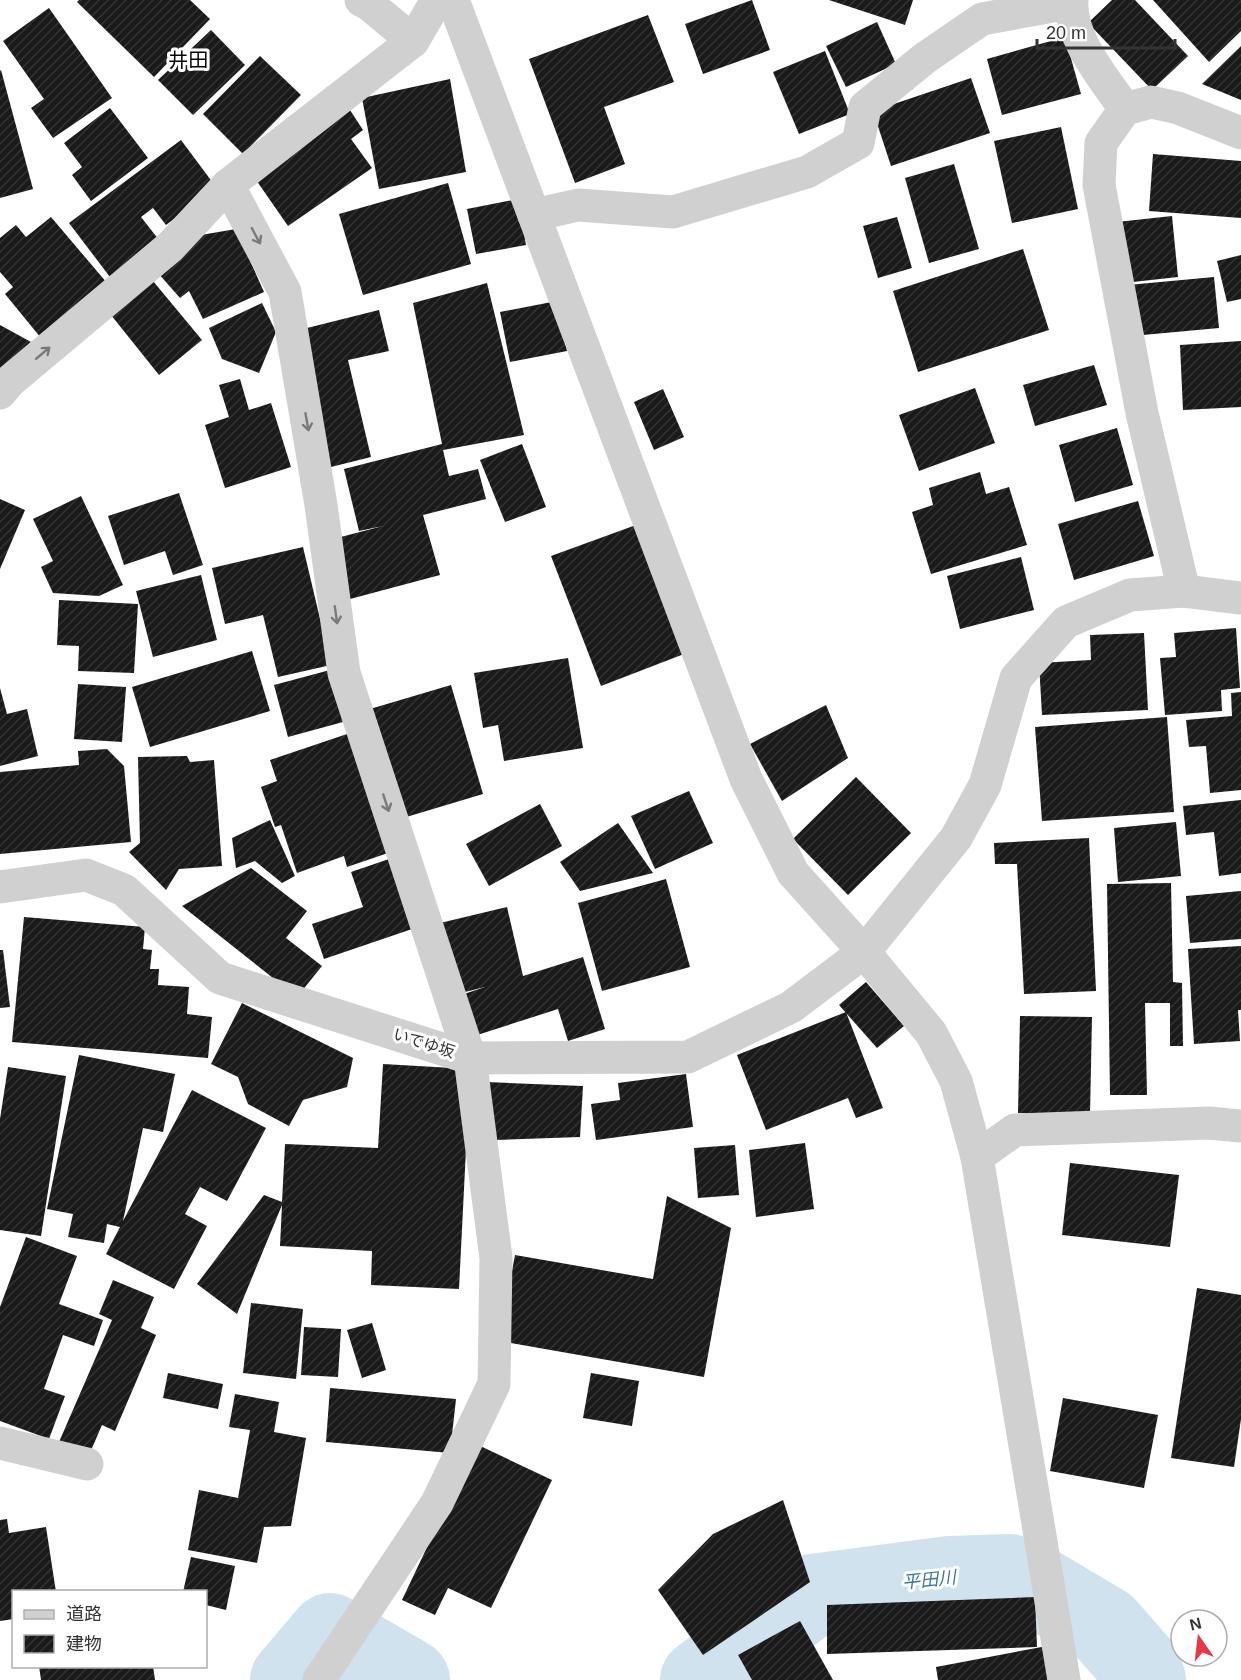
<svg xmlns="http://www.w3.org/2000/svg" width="1241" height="1680" viewBox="0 0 1241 1680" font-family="Helvetica,'Noto Sans JP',sans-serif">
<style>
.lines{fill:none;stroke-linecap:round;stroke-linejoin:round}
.river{stroke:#cfe2ee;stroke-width:82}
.building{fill:url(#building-hatch)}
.minor{stroke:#d0d0d0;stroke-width:33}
.oneway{stroke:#7a7a7a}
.labels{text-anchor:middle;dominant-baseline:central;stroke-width:6;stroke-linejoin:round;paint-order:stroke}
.street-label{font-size:16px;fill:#333;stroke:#fff}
.water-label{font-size:18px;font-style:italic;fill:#3f7597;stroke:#fff}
.quarter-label{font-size:20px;fill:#000;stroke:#fff}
</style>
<defs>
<pattern id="building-hatch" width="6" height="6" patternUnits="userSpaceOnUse" patternTransform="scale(1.5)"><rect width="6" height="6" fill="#1a1a1a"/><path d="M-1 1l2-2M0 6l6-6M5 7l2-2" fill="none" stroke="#333"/></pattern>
</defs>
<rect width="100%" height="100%" fill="#fff"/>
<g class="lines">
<g class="river">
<path d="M 291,1680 L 330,1634 L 409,1680"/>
<path d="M 701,1680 L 813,1595 L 950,1577 L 1010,1575 L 1031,1583 L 1105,1627 L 1140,1667 L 1145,1680"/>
</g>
</g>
<g class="building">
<path d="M 79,0 L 190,0 L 210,19 L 154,77 L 77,2 Z"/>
<path d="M 752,0 L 770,50 L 703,74 L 685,24 Z"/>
<path d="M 829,0 L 913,0 L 905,25 Z"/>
<path d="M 1112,0 L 1135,0 L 1188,56 L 1152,90 L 1088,23 Z"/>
<path d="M 1153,0 L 1241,0 L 1241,31 L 1209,62 Z"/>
<path d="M 49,8 L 112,98 L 53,138 L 31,108 L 44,99 L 3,41 Z"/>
<path d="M 648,15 L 674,82 L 604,107 L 625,164 L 575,183 L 529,59 Z"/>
<path d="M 877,22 L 896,64 L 846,87 L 826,46 Z"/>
<path d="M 211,30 L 245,65 L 193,115 L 158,80 Z"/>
<path d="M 1065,37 L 1081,94 L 1002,115 L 987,59 Z"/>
<path d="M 1241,46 L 1241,100 L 1202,84 Z"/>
<path d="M 825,51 L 850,114 L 799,134 L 773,72 Z"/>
<path d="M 260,56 L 301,95 L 243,154 L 203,114 Z"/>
<path d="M 1,70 L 33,189 L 0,198 L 0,71 Z"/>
<path d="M 971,78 L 990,133 L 891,166 L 873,111 Z"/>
<path d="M 450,79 L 466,172 L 379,189 L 362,98 Z"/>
<path d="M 348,107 L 363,130 L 351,139 L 372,168 L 288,226 L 252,174 Z"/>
<path d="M 110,108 L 148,158 L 91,201 L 72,175 L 82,167 L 64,143 Z"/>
<path d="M 1061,127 L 1078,209 L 1012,223 L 994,141 Z"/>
<path d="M 181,140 L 216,187 L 166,225 L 153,208 L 141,217 L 159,240 L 110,277 L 69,223 Z"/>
<path d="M 1153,154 L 1241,161 L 1241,218 L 1149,211 Z"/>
<path d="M 954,164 L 979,249 L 929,263 L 905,178 Z"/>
<path d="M 448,183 L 471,264 L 363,295 L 339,214 Z"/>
<path d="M 518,199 L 526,245 L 476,254 L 467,209 Z"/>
<path d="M 1172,216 L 1178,277 L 1124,283 L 1117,222 Z"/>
<path d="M 51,217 L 107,283 L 41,338 L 5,294 L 13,287 L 0,272 L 0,238 L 16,225 L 26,237 Z"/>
<path d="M 897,217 L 912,268 L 878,278 L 863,226 Z"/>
<path d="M 236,229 L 264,292 L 203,319 L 189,291 L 180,298 L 158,273 L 195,236 Z"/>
<path d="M 1023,249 L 1049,330 L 918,372 L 893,291 Z"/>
<path d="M 1241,255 L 1241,299 L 1227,302 L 1217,261 Z"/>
<path d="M 1214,277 L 1219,328 L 1132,336 L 1128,285 Z"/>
<path d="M 153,281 L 202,340 L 159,375 L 111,315 Z"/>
<path d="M 487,283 L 524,435 L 443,450 L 449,476 L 478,469 L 486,499 L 423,515 L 440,575 L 350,599 L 333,539 L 383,526 L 359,531 L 344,469 L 442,444 L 413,303 Z"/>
<path d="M 557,301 L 567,351 L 510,362 L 500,312 Z"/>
<path d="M 262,303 L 276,332 L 259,373 L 222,359 L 209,328 Z"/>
<path d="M 379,310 L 389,351 L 348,360 L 371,457 L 327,468 L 295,331 Z"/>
<path d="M 0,325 L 31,342 L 0,372 Z"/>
<path d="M 1241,341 L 1241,407 L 1183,410 L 1180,345 Z"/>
<path d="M 1094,365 L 1107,405 L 1035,426 L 1023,385 Z"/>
<path d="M 240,379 L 249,410 L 271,403 L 291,467 L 225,488 L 205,425 L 229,417 L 219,385 Z"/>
<path d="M 975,388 L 995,443 L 919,471 L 899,415 Z"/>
<path d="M 663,389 L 684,437 L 654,450 L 634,402 Z"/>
<path d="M 1117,428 L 1133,485 L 1075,502 L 1059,445 Z"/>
<path d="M 522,444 L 546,507 L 505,522 L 480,460 Z"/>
<path d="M 980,472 L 986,494 L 1009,487 L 1027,545 L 931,574 L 912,512 L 933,505 L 929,488 Z"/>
<path d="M 179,493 L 203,565 L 173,575 L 165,551 L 124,565 L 108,516 Z"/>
<path d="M 81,496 L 123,585 L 99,596 L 53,593 L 41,567 L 53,561 L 33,519 Z"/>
<path d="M 0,499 L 25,510 L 0,569 Z"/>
<path d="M 1138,501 L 1154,556 L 1074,580 L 1058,524 Z"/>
<path d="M 636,525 L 684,654 L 601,686 L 551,556 Z"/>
<path d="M 303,547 L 331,665 L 278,677 L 263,615 L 225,624 L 212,568 Z"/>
<path d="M 1021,557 L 1034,610 L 960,629 L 947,576 Z"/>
<path d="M 201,575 L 217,640 L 153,657 L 136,591 Z"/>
<path d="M 59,600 L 138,604 L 134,673 L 78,671 L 79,646 L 57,645 Z"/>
<path d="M 1236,628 L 1240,688 L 1221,690 L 1222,711 L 1165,715 L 1160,658 L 1176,657 L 1174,633 Z"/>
<path d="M 1144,633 L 1148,710 L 1042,715 L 1039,663 L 1091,660 L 1090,635 Z"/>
<path d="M 252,651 L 270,711 L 150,747 L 132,687 Z"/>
<path d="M 568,658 L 583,748 L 504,761 L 498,725 L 483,728 L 474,673 Z"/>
<path d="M 330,670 L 343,722 L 288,737 L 274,685 Z"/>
<path d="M 78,684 L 126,687 L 122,742 L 74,739 Z"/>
<path d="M 451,685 L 483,794 L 403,818 L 370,709 Z"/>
<path d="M 0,688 L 7,714 L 27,709 L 38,756 L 0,766 Z"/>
<path d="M 1241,692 L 1241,790 L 1210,793 L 1206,746 L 1189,747 L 1186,720 L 1232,716 L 1231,693 Z"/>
<path d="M 826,705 L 848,758 L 782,801 L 750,744 Z"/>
<path d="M 1167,717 L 1174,812 L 1042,821 L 1035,727 Z"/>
<path d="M 350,733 L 388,853 L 347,867 L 344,856 L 297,873 L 281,825 L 275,827 L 261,787 L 277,781 L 270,760 Z"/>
<path d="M 107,749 L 124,766 L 131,842 L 0,854 L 0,772 L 79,765 L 78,751 Z"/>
<path d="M 187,756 L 190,762 L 214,760 L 222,866 L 179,869 L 166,890 L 129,852 L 140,843 L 138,757 Z"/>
<path d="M 856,777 L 911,833 L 848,895 L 793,839 Z"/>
<path d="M 689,791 L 713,843 L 655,869 L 631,816 Z"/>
<path d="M 1241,800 L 1241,873 L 1219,876 L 1214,832 L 1186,835 L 1183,806 Z"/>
<path d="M 540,804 L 562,846 L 489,886 L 466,844 Z"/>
<path d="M 270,820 L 295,876 L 282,883 L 255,861 L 236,868 L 232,838 Z"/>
<path d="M 1176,822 L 1181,876 L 1118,882 L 1114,828 Z"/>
<path d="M 618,823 L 653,873 L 580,891 L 560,862 Z"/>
<path d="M 1089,838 L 1096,991 L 1024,994 L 1017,864 L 995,864 L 994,843 Z"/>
<path d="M 392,858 L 415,928 L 324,959 L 312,924 L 363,907 L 351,872 Z"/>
<path d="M 251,868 L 307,911 L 286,938 L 322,966 L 297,997 L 182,906 Z"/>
<path d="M 666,879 L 690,967 L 602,991 L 578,903 Z"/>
<path d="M 1171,883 L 1173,982 L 1182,983 L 1183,1046 L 1170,1046 L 1170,1003 L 1145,1003 L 1147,1095 L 1110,1095 L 1107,884 Z"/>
<path d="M 1241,891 L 1241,939 L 1190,943 L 1186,896 Z"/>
<path d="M 507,907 L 523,976 L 583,957 L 605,1029 L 568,1041 L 558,1009 L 471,1037 L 458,996 L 485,987 L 457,994 L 440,923 Z"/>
<path d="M 24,917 L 145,927 L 143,949 L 152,950 L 150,969 L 159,969 L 158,985 L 189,987 L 187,1014 L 212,1017 L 208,1058 L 12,1042 Z"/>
<path d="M 1241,946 L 1241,1010 L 1238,1010 L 1240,1041 L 1194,1044 L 1188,949 Z"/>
<path d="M 0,950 L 3,950 L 10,1007 L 0,1008 Z"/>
<path d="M 866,982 L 904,1026 L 877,1048 L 839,1005 Z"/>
<path d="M 242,1003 L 353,1058 L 347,1087 L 303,1100 L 289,1126 L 248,1104 L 238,1077 L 211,1064 Z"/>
<path d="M 846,1012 L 883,1108 L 856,1118 L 848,1098 L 766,1130 L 737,1055 Z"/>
<path d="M 1020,1016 L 1092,1017 L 1090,1115 L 1018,1113 Z"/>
<path d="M 79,1055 L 175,1074 L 163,1132 L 143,1128 L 123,1221 L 192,1090 L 266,1128 L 227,1201 L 200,1187 L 185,1214 L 207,1226 L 174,1289 L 106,1254 L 120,1227 L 107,1224 L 104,1243 L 68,1237 L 73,1214 L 47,1209 Z"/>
<path d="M 383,1064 L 470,1069 L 459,1289 L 371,1285 L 372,1251 L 280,1246 L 282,1205 L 237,1314 L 197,1284 L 264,1195 L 282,1202 L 285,1144 L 378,1148 Z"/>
<path d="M 8,1067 L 66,1076 L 41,1236 L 0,1230 L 0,1119 Z"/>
<path d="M 686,1074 L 693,1127 L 596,1140 L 591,1104 L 620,1100 L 618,1083 Z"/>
<path d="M 487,1082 L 583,1086 L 580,1137 L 496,1140 Z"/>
<path d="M 805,1143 L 814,1209 L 756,1217 L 749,1150 Z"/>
<path d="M 735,1145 L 739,1195 L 698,1198 L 694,1148 Z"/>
<path d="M 1070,1163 L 1179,1175 L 1170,1247 L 1062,1235 Z"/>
<path d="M 667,1196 L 731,1228 L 704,1377 L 499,1341 L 515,1255 L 653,1279 Z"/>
<path d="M 26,1237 L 77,1256 L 59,1304 L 103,1320 L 94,1346 L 63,1335 L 44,1389 L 65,1396 L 49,1439 L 0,1421 L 0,1307 Z"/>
<path d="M 113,1280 L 154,1297 L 141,1328 L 156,1335 L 115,1431 L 102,1425 L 89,1455 L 59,1442 L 112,1320 L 99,1314 Z"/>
<path d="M 1197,1288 L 1241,1295 L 1241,1419 L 1234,1467 L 1171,1458 Z"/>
<path d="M 251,1303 L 303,1309 L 296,1379 L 243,1373 Z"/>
<path d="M 372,1323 L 386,1370 L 362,1378 L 347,1330 Z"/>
<path d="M 304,1327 L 341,1329 L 338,1377 L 301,1375 Z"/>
<path d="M 168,1373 L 223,1384 L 218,1409 L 163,1398 Z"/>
<path d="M 591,1373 L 639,1381 L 632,1426 L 583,1418 Z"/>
<path d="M 330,1388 L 456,1399 L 450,1453 L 326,1442 Z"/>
<path d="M 235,1394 L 279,1402 L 274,1432 L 306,1438 L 291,1526 L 264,1527 L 257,1563 L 188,1550 L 199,1490 L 238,1498 L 250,1430 L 229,1427 Z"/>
<path d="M 1063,1398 L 1158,1415 L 1144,1488 L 1050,1471 Z"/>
<path d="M 476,1444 L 552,1480 L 491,1608 L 448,1588 L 435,1615 L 402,1600 Z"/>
<path d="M 783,1500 L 810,1582 L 703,1655 L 658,1590 L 713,1534 Z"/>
<path d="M 7,1519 L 9,1533 L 46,1527 L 56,1592 L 14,1592 L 14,1619 L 0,1621 L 0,1520 Z"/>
<path d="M 191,1557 L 235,1566 L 226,1610 L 206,1605 L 206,1592 L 183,1592 Z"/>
<path d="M 1035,1597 L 1037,1647 L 827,1654 L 827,1605 Z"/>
<path d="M 800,1621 L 833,1680 L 752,1680 L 738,1655 Z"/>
<path d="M 1047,1646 L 1054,1680 L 938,1680 L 936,1667 Z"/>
<path d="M 39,1666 L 153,1666 L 155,1680 L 41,1680 Z"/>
</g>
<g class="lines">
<g class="minor">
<path d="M 361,0 L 370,5 L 413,41"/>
<path d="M 453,0 L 746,779 L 793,873 L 864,952 L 931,1033 L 956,1081 L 977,1157 L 1064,1680"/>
<path d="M 1072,0 C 1069,39 1105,79 1125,109"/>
<path d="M 228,185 L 285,292 L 321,505 L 344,673 L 470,1058 L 496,1258 L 494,1384 L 437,1503 L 319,1680"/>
<path d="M 534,215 L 578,205 L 673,212 L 807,172 L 858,143 L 865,107 L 925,58 L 982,19 L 1058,5 L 1071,11"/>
<path d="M 0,393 L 10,381 L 170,247 L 228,185 L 413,41 L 437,0"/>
<path d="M 1184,591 L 1142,413 L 1099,185 L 1101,143 L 1125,109 L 1151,102 L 1178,108 L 1241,133"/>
<path d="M 0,887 L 86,875 L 124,890 L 220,978 L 470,1058 L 688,1057 L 791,1007 L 864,952 L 956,838 L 985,785 L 1016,678 L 1066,622 L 1130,595 L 1184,591 L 1241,598"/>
<path d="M 977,1157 L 1015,1130 L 1209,1123 L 1241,1126"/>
<path d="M 0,1443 L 87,1464"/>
</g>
</g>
<defs><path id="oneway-shaft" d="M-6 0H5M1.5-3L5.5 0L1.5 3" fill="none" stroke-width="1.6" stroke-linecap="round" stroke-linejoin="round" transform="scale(1.5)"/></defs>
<g class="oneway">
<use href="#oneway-shaft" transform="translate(256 236) rotate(62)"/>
<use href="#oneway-shaft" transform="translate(43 353) rotate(-40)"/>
<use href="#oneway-shaft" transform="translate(307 422) rotate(80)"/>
<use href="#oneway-shaft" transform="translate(336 615) rotate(82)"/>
<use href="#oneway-shaft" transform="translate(386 803) rotate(72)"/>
</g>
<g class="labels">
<g class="street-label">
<text transform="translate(424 1043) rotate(18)">いでゆ坂</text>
</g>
<g class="water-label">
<text transform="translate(929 1580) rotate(-6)">平田川</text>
</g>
<g class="quarter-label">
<text x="188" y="60">井田</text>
</g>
</g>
<rect x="12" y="1590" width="195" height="78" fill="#ffffff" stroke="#adadad" stroke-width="1.5"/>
<rect x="24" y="1610" width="30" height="9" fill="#d0d0d0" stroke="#adadad" stroke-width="1.5"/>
<text x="66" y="1620" font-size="18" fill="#333333">道路</text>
<rect x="24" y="1635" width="30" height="18" fill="url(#building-hatch)" stroke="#adadad" stroke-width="1.5"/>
<text x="66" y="1650" font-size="18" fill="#333333">建物</text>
<g transform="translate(1199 1638) rotate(346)"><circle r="28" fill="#ffffff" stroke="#adadad" stroke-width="1.5"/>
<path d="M0-4.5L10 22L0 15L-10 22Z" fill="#e63946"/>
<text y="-9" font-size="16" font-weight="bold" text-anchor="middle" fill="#333333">N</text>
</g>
<path d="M1037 39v9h138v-9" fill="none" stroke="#333333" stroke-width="3"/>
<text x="1046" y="39" font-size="18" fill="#333333" stroke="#ffffff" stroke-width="4.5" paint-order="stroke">20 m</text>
</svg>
